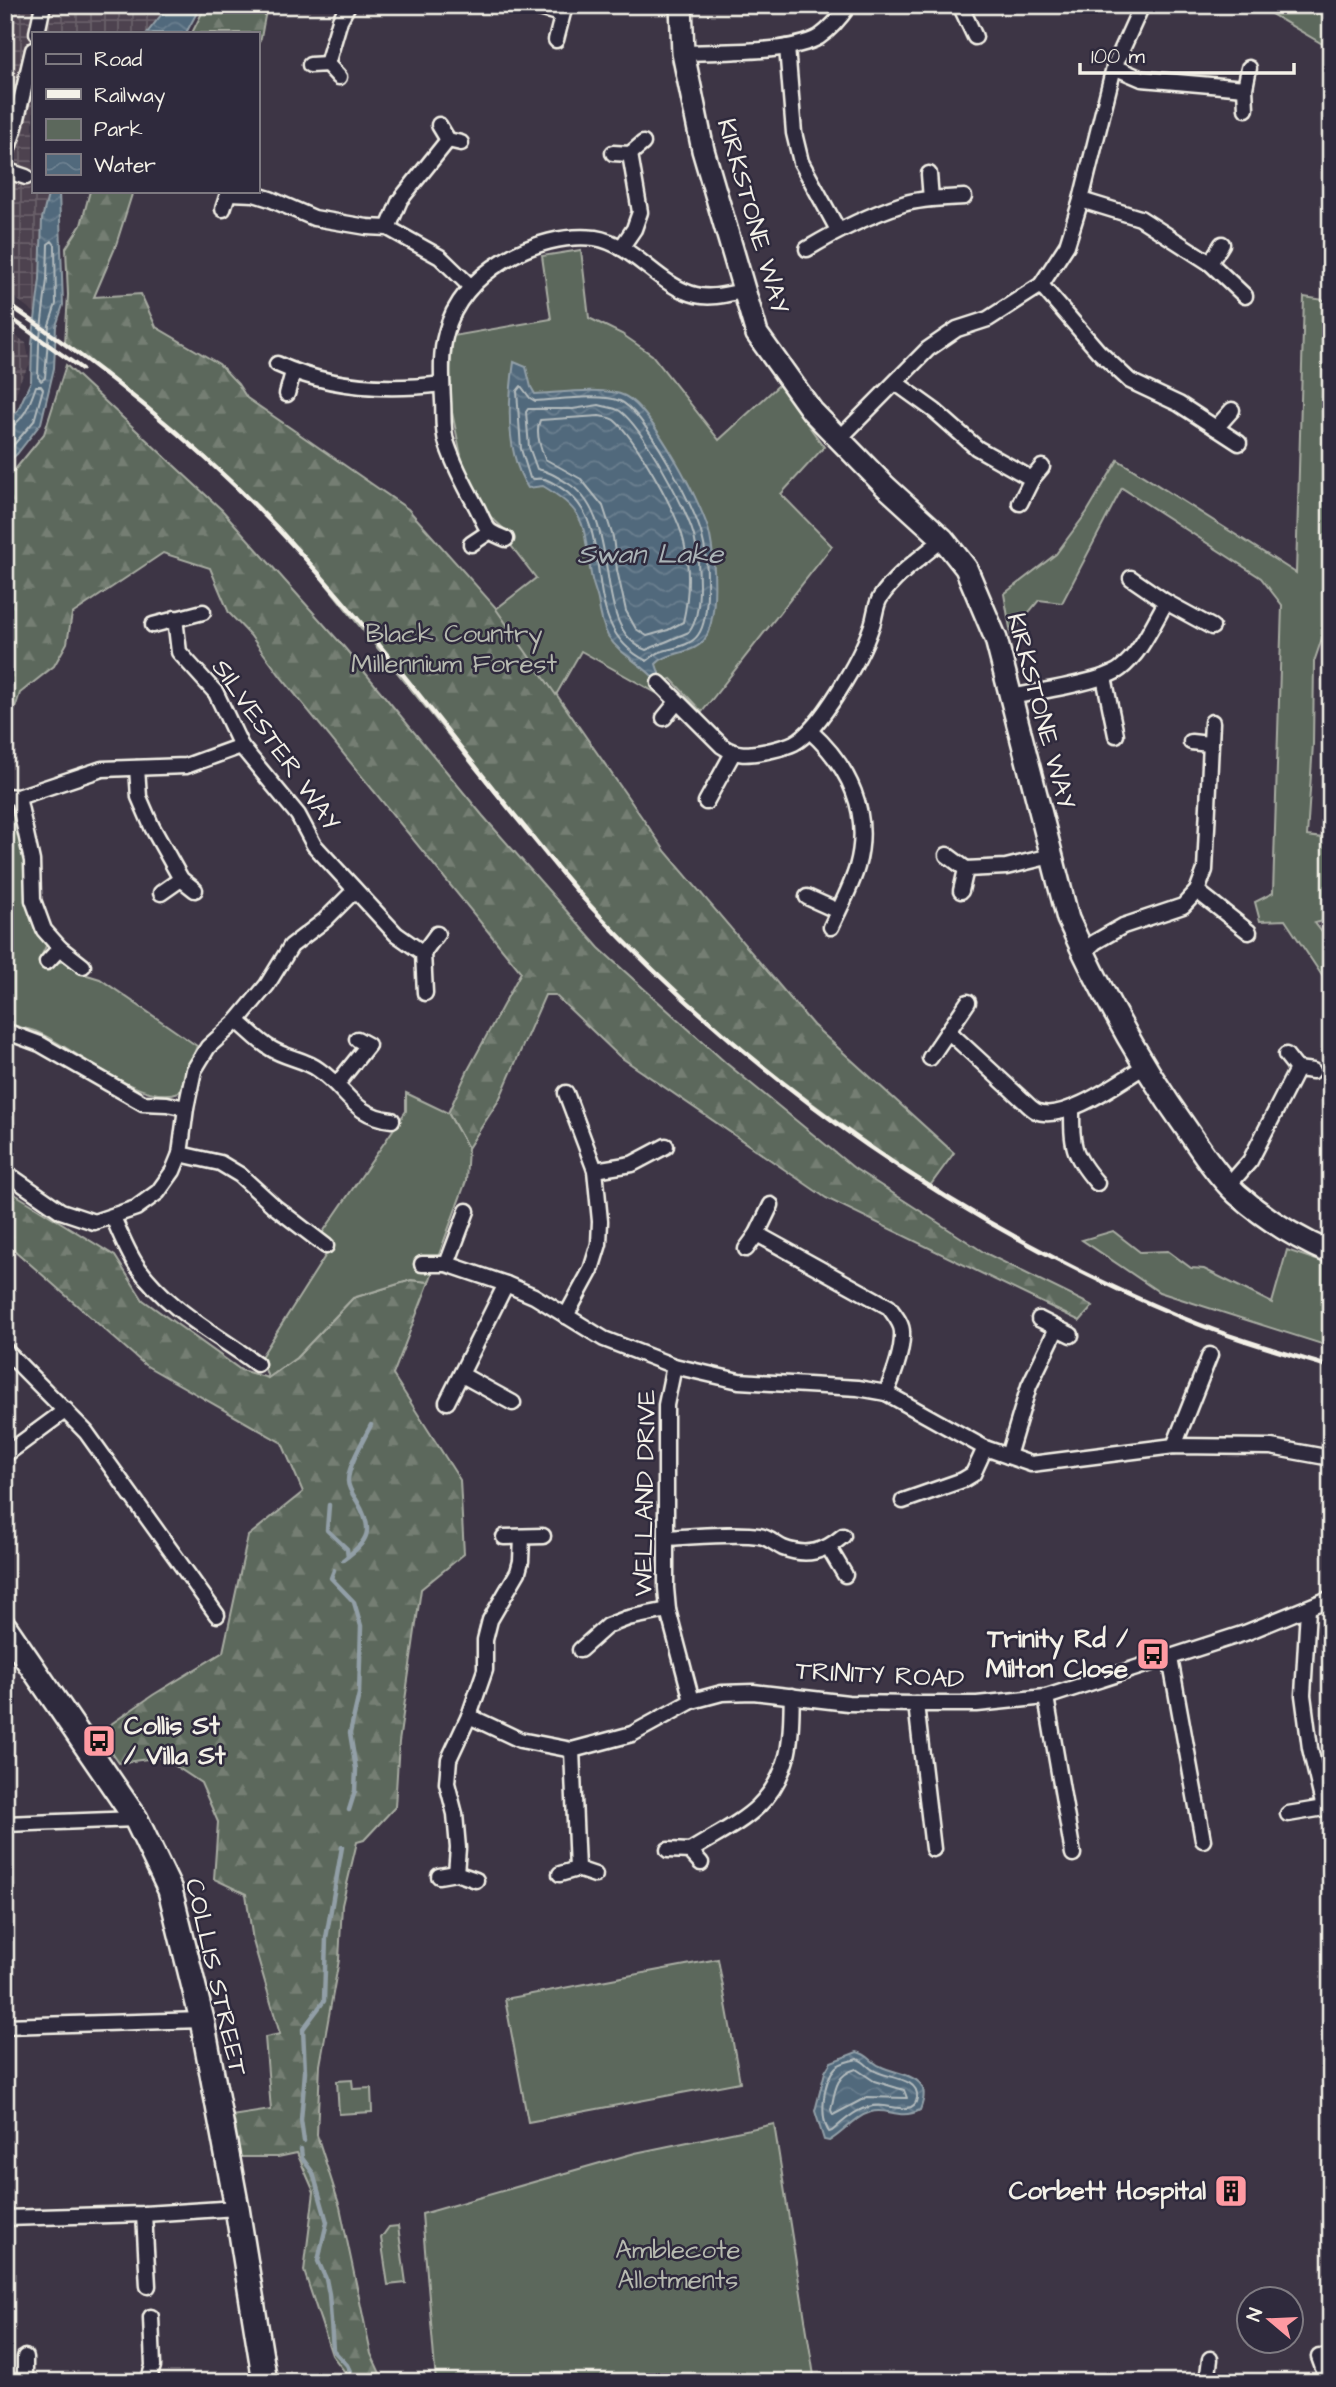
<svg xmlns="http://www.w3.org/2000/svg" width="1336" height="2387" viewBox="0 0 1336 2387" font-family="'Architects Daughter',sans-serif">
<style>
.industrial{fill:url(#industrial-grid)}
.forest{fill:url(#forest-firs);stroke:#a8aca2;stroke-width:2}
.green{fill:#5c685c;stroke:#a8aca2;stroke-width:2}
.water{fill:url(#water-waves);stroke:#929fa7;stroke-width:2}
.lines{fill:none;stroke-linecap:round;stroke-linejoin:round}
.shore{stroke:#b3bbbd;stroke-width:2}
.stream{stroke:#929fa7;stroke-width:4.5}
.street-casing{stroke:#f4f1e8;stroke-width:19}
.secondary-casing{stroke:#f4f1e8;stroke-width:26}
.primary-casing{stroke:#f4f1e8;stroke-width:28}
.street{stroke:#2f2a3d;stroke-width:14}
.secondary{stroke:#2f2a3d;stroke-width:21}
.primary{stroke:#2f2a3d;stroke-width:23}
.rail{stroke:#f4f1e8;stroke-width:4.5}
.labels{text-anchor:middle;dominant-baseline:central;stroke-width:5;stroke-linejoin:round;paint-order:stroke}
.street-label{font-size:26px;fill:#f4f1e8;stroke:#2f2a3d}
.park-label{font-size:26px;fill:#b7bab0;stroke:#2f2a3d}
.poi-label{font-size:26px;font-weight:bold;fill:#f4f1e8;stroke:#2f2a3d;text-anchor:end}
.water-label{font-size:28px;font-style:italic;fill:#abb4b7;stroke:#2f2a3d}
</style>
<defs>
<pattern id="industrial-grid" width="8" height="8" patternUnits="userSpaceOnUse" patternTransform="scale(1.75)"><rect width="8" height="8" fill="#4e424f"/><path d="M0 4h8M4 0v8" fill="none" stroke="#685e68"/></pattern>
<pattern id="forest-firs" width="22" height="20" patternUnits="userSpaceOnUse" patternTransform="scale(1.75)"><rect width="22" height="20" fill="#5c685c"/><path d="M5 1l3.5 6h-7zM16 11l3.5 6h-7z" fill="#747e73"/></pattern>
<pattern id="water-waves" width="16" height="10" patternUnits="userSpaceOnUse" patternTransform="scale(1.75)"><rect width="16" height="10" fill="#51697c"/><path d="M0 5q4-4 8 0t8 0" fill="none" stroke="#6b7f8f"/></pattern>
</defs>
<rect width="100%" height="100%" fill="#3d3545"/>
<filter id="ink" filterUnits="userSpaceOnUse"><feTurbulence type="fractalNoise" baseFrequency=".0143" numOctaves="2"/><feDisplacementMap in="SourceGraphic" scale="14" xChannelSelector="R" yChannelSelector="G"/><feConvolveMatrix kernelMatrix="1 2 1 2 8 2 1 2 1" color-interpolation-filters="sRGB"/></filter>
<g filter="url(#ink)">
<g class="industrial">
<path d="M 5,5 L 169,5 L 147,33 L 33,33 L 33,191 L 49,191 L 36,314 L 5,290 Z"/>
<path d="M 5,328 L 26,343 L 30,364 L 20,381 L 12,408 L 5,415 Z"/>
</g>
<g class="forest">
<path d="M 206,5 L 267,5 L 261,38 L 257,45 L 257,33 L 192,33 Z"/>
<path d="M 90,191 L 133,191 L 115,248 L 94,297 L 141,294 L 156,327 L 219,364 L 238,384 L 247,398 L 408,509 L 497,609 L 666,852 L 813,1025 L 954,1153 L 929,1187 C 820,1111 713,1034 622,938 C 531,842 450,736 366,634 C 338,600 311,563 281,530 C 216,461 141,400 65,343 L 68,295 L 66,248 L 81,225 Z"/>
<path d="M 66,365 L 222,510 L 344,647 L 483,816 L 599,948 L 726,1063 L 854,1168 L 985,1253 L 1093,1306 L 1080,1321 L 826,1198 L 619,1056 L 555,995 L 545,995 L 499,1100 L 468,1148 L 448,1113 L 468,1070 L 521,972 L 281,677 L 250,635 L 229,613 L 210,568 L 163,553 L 72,614 L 67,643 L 54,666 L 20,693 L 5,739 L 5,474 L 13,472 L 44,434 Z"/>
<path d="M 5,1188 L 115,1256 L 143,1300 L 241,1370 L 268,1378 L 296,1358 L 353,1298 L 411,1280 L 429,1282 L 393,1375 L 460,1480 L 464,1554 L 421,1589 L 399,1742 L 395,1807 L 364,1840 L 357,1842 L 342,1905 L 339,1960 L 320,2065 L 317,2135 L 340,2207 L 371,2354 L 384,2382 L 349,2382 L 347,2375 L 332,2355 L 304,2271 L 314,2192 L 297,2153 L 278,2157 L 239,2157 L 231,2116 L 271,2110 L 265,2037 L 280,2034 L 253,1941 L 246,1894 L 214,1879 L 218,1822 L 201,1783 L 162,1757 L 119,1763 L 98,1733 L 153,1695 L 223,1652 L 248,1536 L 303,1492 L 282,1443 L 145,1365 L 5,1242 Z"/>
</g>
<g class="green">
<path d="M 1256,5 L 1331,5 L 1331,49 Z"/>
<path d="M 581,250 L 589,318 L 622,334 L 652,355 L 719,440 L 779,385 L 824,447 L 781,494 L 832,546 L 702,712 L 671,679 L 660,683 L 660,695 L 581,651 L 556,695 L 496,609 L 536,578 L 506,539 L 504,529 L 491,517 L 464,470 L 448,393 L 453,336 L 551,319 L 542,256 Z"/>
<path d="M 1304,297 L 1331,301 L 1331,612 L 1314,662 L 1313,744 L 1307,836 L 1331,839 L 1331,919 L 1315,923 L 1331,944 L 1331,989 L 1285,920 L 1260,921 L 1255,902 L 1273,893 L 1282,605 L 1261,578 L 1122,488 L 1062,603 L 1039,600 L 1011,634 L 1004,594 L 1056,554 L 1087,512 L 1118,460 L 1296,573 Z"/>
<path d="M 5,806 L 15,809 L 23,836 L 26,901 L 47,944 L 40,959 L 47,962 L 68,962 L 84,974 L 100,979 L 197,1046 L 179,1092 C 141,1107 73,1047 37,1032 C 27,1028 15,1027 5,1024 Z"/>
<path d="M 406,1093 L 448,1113 L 468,1148 L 466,1181 L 429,1282 L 411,1280 L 353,1298 L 296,1358 L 268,1378 L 261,1357 L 334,1242 L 321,1235 L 406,1111 Z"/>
<path d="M 1113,1231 L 1140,1252 L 1168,1251 L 1191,1268 L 1204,1269 L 1272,1303 L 1287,1250 L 1331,1265 L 1331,1347 L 1159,1292 L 1082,1240 Z"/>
<path d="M 718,1959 L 740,2082 L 528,2122 L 505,1999 Z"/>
<path d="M 352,2080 L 353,2089 L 371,2088 L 372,2112 L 339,2114 L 337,2081 Z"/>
<path d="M 774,2124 L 815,2382 L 436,2382 L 422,2214 L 635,2153 Z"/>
<path d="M 398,2226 L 406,2283 L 388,2285 L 381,2238 L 389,2227 Z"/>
</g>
<g class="water">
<path d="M 169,5 L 201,5 L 186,33 L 147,33 Z"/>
<path d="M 49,191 L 59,191 L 63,305 L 56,326 L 54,368 L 41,423 L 17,454 L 5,464 L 5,425 L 18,410 L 31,381 L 32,344 L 40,279 L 42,219 Z"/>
<path d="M 514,362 L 526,367 L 531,387 L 535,394 C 558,393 606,386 625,396 C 652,410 704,506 710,536 C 715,561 718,614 706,637 C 697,655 667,651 656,664 L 660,676 L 655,679 C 641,663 620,655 608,636 C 602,625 600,613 598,600 C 596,591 592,583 591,574 C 582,526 590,514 543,486 L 528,488 C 505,453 508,401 514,362 Z"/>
<path d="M 857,2052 C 868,2054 871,2062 880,2066 C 902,2077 935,2074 920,2110 C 899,2121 888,2107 871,2112 C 854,2117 844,2133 829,2141 L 824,2140 L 815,2111 L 825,2072 L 831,2062 Z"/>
</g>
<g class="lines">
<g class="shore">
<path d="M 52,241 L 55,245 L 56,304 L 49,325 L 45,378 L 41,381 L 38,377 L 39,345 L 47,280 L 48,244 Z"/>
<path d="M 521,386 L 530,398 L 535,401 C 557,400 601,393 620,401 C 644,411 696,509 702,536 C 708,557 711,618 698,635 C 691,646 672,648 660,652 C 655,654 651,658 647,661 C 575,626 619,534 568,493 C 563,489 552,482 545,479 C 539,478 535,480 530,478 L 521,449 L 517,391 Z"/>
<path d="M 599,405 C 605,407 614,407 620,411 C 643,428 686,508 694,536 C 699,558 704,614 689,632 L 646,650 C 588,627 627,518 566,482 C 556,476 548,471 537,469 L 529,447 L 526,412 L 528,409 L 573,409 Z"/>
<path d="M 599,416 C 604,417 610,417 614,420 C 636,438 678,514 684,542 C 690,569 689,596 683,622 L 668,630 L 647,636 L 636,629 L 626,611 L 617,570 L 613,537 L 603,506 L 581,479 L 545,459 C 540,447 535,431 540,420 Z"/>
<path d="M 5,429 C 22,426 31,401 36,386 L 41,386 L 43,389 L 34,421 L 5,455"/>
<path d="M 857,2059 C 865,2061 868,2068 875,2071 C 887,2078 920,2078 917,2098 C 916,2103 915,2105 911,2107 C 903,2110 892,2107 884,2106 C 862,2103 847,2118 832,2131 L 829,2132 C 819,2117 823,2080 836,2067 C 841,2062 851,2061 857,2059 Z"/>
<path d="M 856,2069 L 874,2081 L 904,2090 L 907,2098 L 867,2097 L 833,2115 L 831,2110 C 835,2091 835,2075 856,2069 Z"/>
</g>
<g class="stream">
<path d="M 329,1505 L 327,1530 L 347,1549 L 348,1556"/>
<path d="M 343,1560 C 370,1540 374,1530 357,1501 C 353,1495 348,1488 348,1481 C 348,1466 364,1439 371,1425"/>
<path d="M 334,1570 L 331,1578 L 354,1602 L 361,1626 L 359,1694 L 350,1733 L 356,1769 L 355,1791 L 349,1810"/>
<path d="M 304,2141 L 301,2120 L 305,2072 L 303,2029 L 324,2001 L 326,1938 L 342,1847"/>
<path d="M 301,2149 L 302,2158 L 313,2173 L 327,2222 L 318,2261 L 326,2279 L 329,2294 L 333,2350 L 347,2365 L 355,2382"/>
</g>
<defs>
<g id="street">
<path d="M 960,5 L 975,37"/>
<path d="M 536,7 L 561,14"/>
<path d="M 37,33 L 43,5"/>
<path d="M 556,40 L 565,5"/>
<path d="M 787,47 L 794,133 L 801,162 L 838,230"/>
<path d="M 683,53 C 718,51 790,54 819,37 C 832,28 840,18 849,5"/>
<path d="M 327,64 L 340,20 L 348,5"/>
<path d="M 310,65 L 327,64 L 339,77"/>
<path d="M 1114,67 L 1142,79 L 1245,88"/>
<path d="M 1246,109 L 1245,88 L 1249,68"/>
<path d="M 439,125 L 448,140 L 461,143"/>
<path d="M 613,153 L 630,154 L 643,143"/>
<path d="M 5,157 L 15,127 L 33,50"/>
<path d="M 5,170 L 26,177"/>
<path d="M 929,174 L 931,199"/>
<path d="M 230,193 L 254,194 L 270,199 L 314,218 L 367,227 L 388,228 L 440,257 L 471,287"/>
<path d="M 1081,200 L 1140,218 L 1210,263 L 1245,296"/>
<path d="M 223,209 L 229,191"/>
<path d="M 388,228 L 400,200 L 448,140"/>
<path d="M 621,248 L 634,229 L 640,212 L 630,154"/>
<path d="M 807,249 C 837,231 869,215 903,204 C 922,198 944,198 964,197"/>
<path d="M 1210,263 L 1222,244"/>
<path d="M 1041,285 L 1098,351 L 1130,381 L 1179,404 L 1239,443"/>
<path d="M 277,364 C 329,388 386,391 442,384"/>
<path d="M 896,383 L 935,411 L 977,448 L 1032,479"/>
<path d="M 287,394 L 293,372"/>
<path d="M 1216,428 L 1232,410"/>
<path d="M 838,440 L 928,349 L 957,329 L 988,319 L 1041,285 L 1067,245 L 1081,200 L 1114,67 L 1142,5"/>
<path d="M 1020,503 L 1032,479 L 1042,467"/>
<path d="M 506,539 C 500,536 492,534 488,529 C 483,523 480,513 476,506 C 465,486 454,465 447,444 C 442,431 444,415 443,401 C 442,379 440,354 446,333 C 460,273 537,231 595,238 C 634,244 658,286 696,295 C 711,299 728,294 743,291"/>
<path d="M 471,544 L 489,532"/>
<path d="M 1131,578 L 1166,602 L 1212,627"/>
<path d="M 175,618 L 179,652 L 216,693 L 241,746 L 298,815 L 314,845 L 396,934 L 423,953 L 425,993"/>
<path d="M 153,625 L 203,612"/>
<path d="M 1104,677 L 1116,735"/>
<path d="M 659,683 L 722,746 C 738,757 750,754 768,751 C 776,749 786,747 794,743 C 821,729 861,657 871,628 C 875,619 875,606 880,598 C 896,574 922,557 943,539"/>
<path d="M 1011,697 C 1035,692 1103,682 1120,669 C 1141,653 1153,624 1166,602"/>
<path d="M 664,718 L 677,702"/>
<path d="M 810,731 C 849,766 872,813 857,867 C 851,888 840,907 831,927"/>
<path d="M 1191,742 L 1209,744"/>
<path d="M 137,768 L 139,797 L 152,827 L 181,879 L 195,890"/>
<path d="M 5,796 L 18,797 L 102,769 L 186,766 L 241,746"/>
<path d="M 18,797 L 32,861 L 33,900 L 44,930 L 60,948 L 83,966"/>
<path d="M 706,802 L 733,753"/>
<path d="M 947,855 L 966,869 L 961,891"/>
<path d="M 966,869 L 1006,867 L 1051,856"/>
<path d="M 1197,891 L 1249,932"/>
<path d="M 161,893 L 181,879"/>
<path d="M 807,897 L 838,911"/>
<path d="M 423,953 L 437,934"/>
<path d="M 1083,953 L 1095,942 L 1123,926 L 1183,906 L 1197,891 L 1205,870 L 1212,722"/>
<path d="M 47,962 L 60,948"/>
<path d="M 237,1021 C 248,1029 258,1041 270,1048 C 285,1058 305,1059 319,1070 C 348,1090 353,1116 392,1120"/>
<path d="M 5,1031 L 40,1044 L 143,1103 L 167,1104 L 186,1108"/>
<path d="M 948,1031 L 1024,1101 C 1027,1104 1032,1109 1036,1111 C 1063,1124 1122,1080 1145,1066"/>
<path d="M 1286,1055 L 1297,1069 L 1313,1071"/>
<path d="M 930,1058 L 968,1002"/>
<path d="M 337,1084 L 368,1045 L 357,1039"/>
<path d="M 566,1093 L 595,1170 L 600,1221 L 599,1244 L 591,1270 L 566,1316"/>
<path d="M 1072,1108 C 1072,1146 1072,1154 1097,1183"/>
<path d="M 180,1154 L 220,1163 L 240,1175 L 275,1207 L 326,1246"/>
<path d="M 595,1170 L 632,1164 L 666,1146"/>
<path d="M 5,1172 L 61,1211 L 94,1222 L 136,1208 L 158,1192 L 173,1171 L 180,1154 L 186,1108 L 194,1070 L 208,1047 L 237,1021 L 267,985 L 291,946 L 325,920 L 355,890"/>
<path d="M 1229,1185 L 1250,1161 L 1297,1069"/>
<path d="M 113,1217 C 120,1233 127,1251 137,1266 C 168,1310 215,1333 257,1364"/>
<path d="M 757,1234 L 889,1307 C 894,1315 902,1323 902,1332 C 903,1350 893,1377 886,1393"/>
<path d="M 746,1249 L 757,1234 L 771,1205"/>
<path d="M 422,1264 L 447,1264 L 506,1284 L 534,1296 L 604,1339 L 674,1366 L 739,1381 L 858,1388 L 886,1393 L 985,1448 L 1031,1464 L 1174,1446 L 1271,1447 L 1331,1458"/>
<path d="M 447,1264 L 467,1211"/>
<path d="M 1039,1319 L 1071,1335"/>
<path d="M 5,1350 L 86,1432 L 217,1615"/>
<path d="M 674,1366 L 666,1405 L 666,1588 L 668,1610 L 692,1701"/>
<path d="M 462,1375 L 513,1403"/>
<path d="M 447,1402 L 506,1284"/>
<path d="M 1174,1446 L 1210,1355"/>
<path d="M 5,1455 L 66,1410"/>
<path d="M 1008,1456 L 1029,1386 L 1057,1328"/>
<path d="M 903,1501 L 963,1480 L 973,1474 L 985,1448"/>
<path d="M 504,1537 L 543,1536"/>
<path d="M 666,1538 C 692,1537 735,1532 759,1536 C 768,1537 775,1544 783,1548 C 807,1557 824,1552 843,1536"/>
<path d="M 829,1548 L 845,1575"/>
<path d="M 580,1650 L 607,1626 L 628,1618 L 668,1610"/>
<path d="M 1170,1658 L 1203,1840"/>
<path d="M 1046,1697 L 1073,1854"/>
<path d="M 916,1704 L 933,1849"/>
<path d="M 469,1716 L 520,1740 L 572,1750 L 632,1734 L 692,1701 L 722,1693 L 753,1692 L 848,1703 L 916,1704 L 977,1704 L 1046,1697 L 1245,1633 L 1331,1598"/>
<path d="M 572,1750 L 577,1869"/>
<path d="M 1288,1814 L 1324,1808 L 1310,1748 L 1303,1695 L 1308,1609"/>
<path d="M 5,1824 L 136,1819"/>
<path d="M 668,1850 L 690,1851 L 701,1863"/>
<path d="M 690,1851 C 735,1823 772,1811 787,1756 C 792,1737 791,1715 792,1696"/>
<path d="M 456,1873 L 458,1848 L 455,1814 L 447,1783 L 449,1759 L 469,1716 L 485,1670 L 485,1640 L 490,1620 L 518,1572 L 521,1561 L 522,1537"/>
<path d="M 560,1874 L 577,1869 L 595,1875"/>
<path d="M 439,1876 L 456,1873 L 476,1880"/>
<path d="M 5,2026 L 202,2020"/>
<path d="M 144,2214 L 148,2286"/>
<path d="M 5,2218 L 144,2214 L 237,2208"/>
<path d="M 1319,2357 L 1328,2382"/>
<path d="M 25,2382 L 25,2357"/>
<path d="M 148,2382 L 153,2366 L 151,2317"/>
<path d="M 1207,2382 L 1210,2359"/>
</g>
<path id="secondary" d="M 681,5 L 683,53 L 703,150 L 757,334 L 812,411 L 885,486 L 943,539 L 966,568 L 996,639 L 1068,919 C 1101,992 1141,1065 1188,1131 C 1202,1152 1218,1176 1237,1194 C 1264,1218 1298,1239 1331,1253"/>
<path id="primary" d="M 5,1627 L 136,1819 L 170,1890 L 202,2020 L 237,2208 L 265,2382"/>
</defs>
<use href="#street" class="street-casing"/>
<use href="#secondary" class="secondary-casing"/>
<use href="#primary" class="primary-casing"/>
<use href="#street" class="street"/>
<use href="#secondary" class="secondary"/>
<use href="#primary" class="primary"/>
<g class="rail">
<path d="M 5,302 C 113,375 215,458 302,555 C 378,638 445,730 516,817 C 542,848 566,881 594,910 C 760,1086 960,1225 1183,1318 C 1231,1338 1281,1352 1331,1367"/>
<path d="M 5,314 L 82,369"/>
</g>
</g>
</g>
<defs>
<symbol id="bus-square" viewBox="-11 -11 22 22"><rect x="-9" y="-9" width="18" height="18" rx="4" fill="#ff9aa2" stroke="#2f2a3d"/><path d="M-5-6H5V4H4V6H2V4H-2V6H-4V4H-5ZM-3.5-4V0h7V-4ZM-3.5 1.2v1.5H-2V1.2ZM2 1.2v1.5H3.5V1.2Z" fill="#111"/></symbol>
<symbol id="building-square" viewBox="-11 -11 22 22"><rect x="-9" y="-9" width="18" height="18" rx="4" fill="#ff9aa2" stroke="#2f2a3d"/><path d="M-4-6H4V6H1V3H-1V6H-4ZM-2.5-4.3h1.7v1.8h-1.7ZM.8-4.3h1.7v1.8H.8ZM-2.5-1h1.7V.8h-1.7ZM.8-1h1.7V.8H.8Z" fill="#111"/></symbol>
</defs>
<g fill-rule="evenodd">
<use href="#bus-square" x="1134" y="1635" width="38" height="38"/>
<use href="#bus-square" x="80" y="1722" width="38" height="38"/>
<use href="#building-square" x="1212" y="2172" width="38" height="38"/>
</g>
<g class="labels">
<g class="street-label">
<text transform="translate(753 216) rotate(74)">KIRKSTONE WAY</text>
<text transform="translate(1041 711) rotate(75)">KIRKSTONE WAY</text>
<text transform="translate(276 745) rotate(55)">SILVESTER WAY</text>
<text transform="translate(645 1493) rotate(-89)">WELLAND DRIVE</text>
<text transform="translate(880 1675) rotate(3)">TRINITY ROAD</text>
<text transform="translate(216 1977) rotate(77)">COLLIS STREET</text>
</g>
<g class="park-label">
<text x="454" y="634">Black Country<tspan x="454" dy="30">Millennium Forest</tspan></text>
<text x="678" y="2250">Amblecote<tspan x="678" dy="30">Allotments</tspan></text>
</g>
<g class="poi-label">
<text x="1128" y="1639">Trinity Rd /<tspan x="1128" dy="30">Milton Close</tspan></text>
<text x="124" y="1726" text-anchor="start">Collis St<tspan x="124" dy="30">/ Villa St</tspan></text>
<text x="1206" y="2191">Corbett Hospital</text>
</g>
<g class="water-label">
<text x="650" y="554">Swan Lake</text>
</g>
</g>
<rect width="1336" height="2387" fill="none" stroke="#2f2a3d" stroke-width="28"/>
<rect x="14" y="14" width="1308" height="2359" fill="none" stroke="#f4f1e8" stroke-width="2.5" filter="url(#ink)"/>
<rect x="32" y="32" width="228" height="161" fill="#2f2a3d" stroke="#7e7a81" stroke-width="2"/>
<rect x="46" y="54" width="35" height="10" fill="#2f2a3d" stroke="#7e7a81" stroke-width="2"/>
<text x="94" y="66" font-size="21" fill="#f4f1e8">Road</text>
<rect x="46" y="89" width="35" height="10" fill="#f4f1e8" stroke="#7e7a81" stroke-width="2"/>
<text x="94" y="102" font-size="21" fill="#f4f1e8">Railway</text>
<rect x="46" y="119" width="35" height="21" fill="#5c685c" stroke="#7e7a81" stroke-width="2"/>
<text x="94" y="136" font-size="21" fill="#f4f1e8">Park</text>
<rect x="46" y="154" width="35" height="21" fill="url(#water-waves)" stroke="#7e7a81" stroke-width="2"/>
<text x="94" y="172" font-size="21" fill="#f4f1e8">Water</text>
<g transform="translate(1270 2320) rotate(289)"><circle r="33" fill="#2f2a3d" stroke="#7e7a81" stroke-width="2"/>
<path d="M0-5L12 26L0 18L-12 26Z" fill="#ff9aa2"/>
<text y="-10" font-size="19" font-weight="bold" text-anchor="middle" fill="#f4f1e8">N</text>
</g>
<path d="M1080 63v10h214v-10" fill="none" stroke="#f4f1e8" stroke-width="3.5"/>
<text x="1091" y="63" font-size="21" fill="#f4f1e8" stroke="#2f2a3d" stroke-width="5" paint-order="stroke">100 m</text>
</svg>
